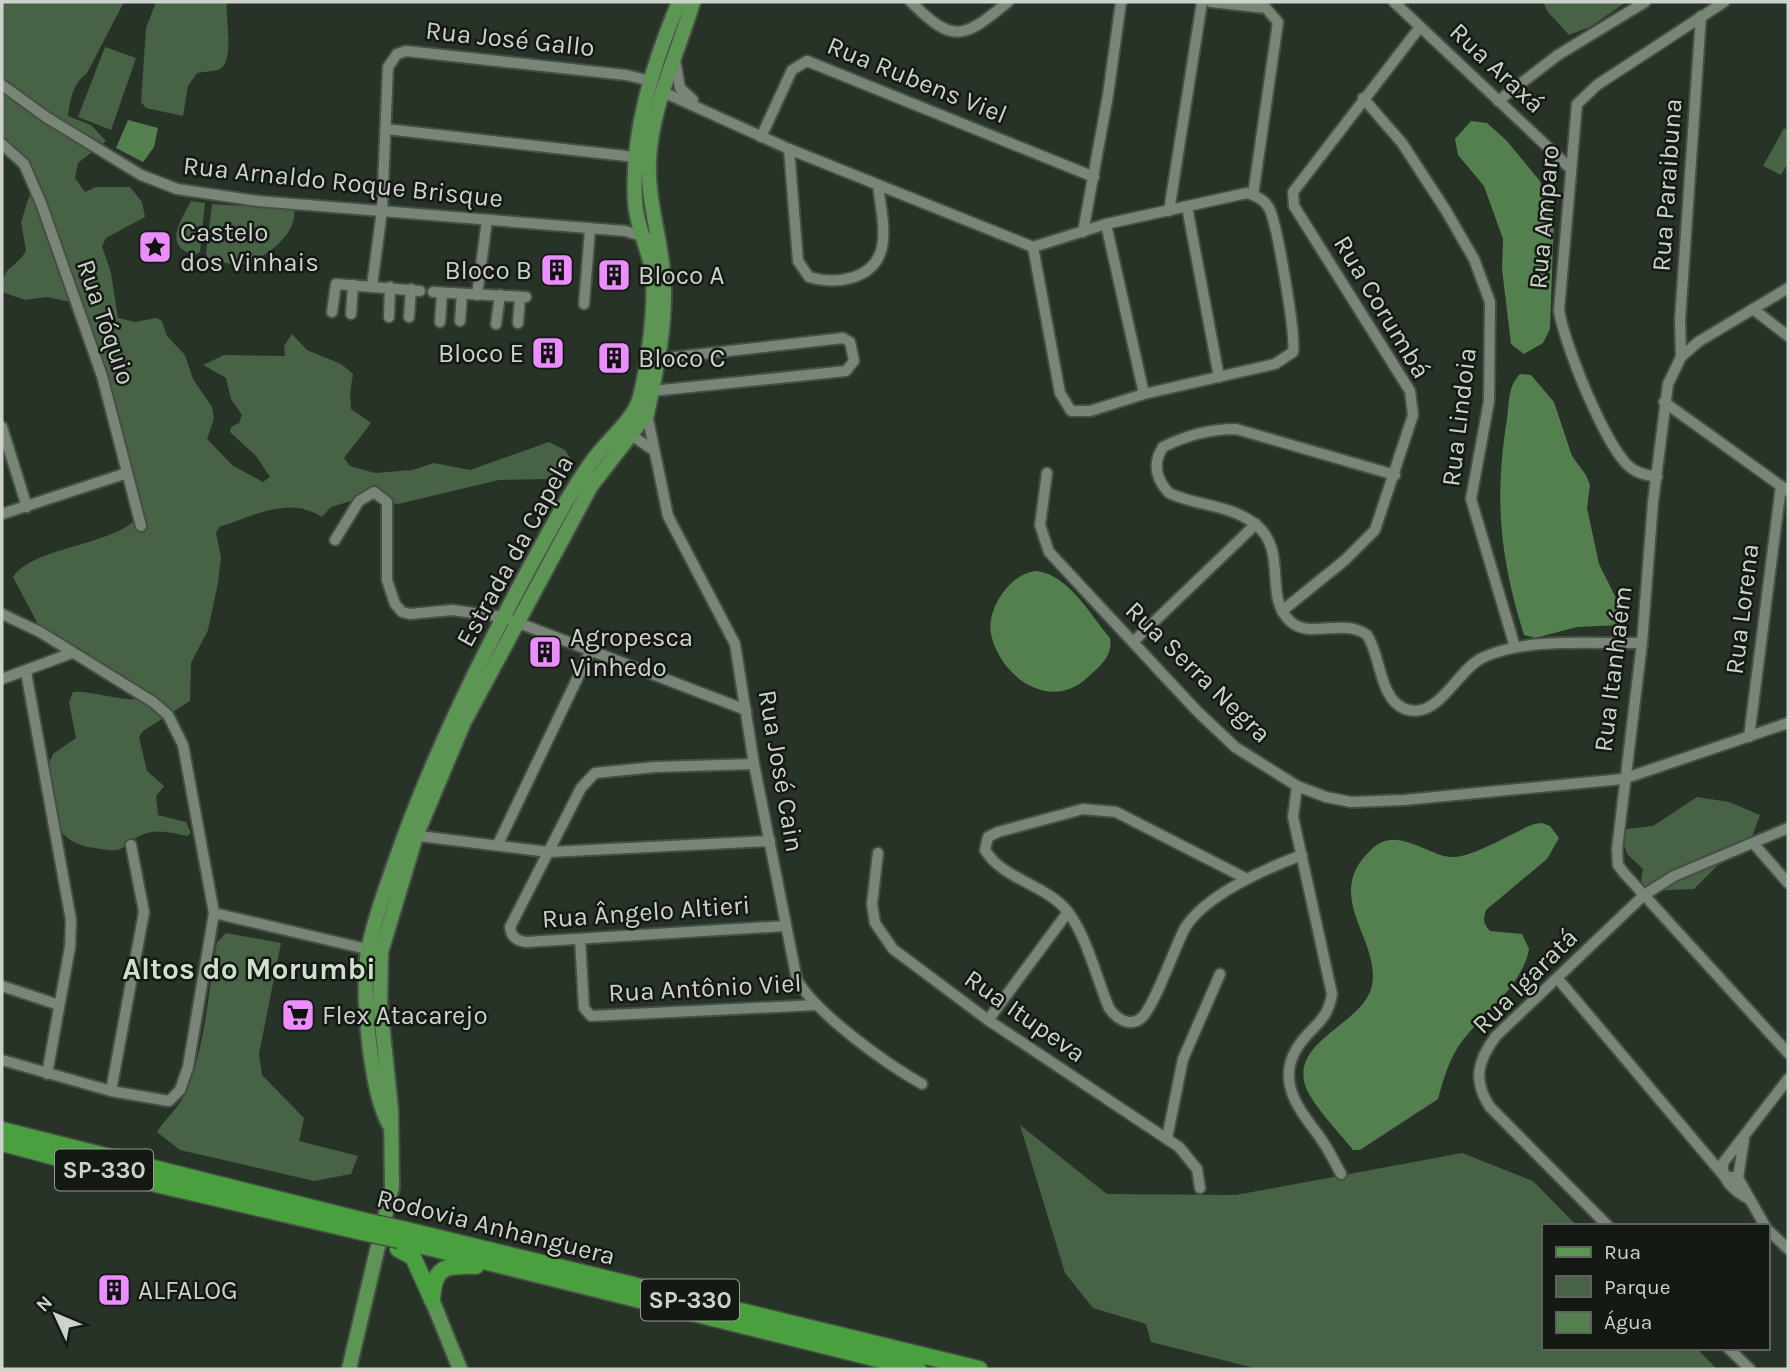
<svg xmlns="http://www.w3.org/2000/svg" width="1790" height="1371" viewBox="0 0 1790 1371" font-family="Karla,sans-serif">
<style>
.green{fill:#486245}
.water{fill:#547f4e}
.lines{fill:none;stroke-linecap:round;stroke-linejoin:round}
.minor-casing{stroke:#464f45;stroke-width:14}
.major-casing{stroke:#464f45;stroke-width:18}
.highway-casing{stroke:#464f45;stroke-width:19}
.minor{stroke:#798577;stroke-width:10}
.major{stroke:#5d9555;stroke-width:14}
.highway{stroke:#4aa03f;stroke-width:16}
.highway-bridge-casing{stroke:#464f45;stroke-width:19;stroke-linecap:butt}
.highway-bridge{stroke:#4aa03f;stroke-width:16}
.labels{text-anchor:middle;dominant-baseline:central;stroke-width:5;stroke-linejoin:round;paint-order:stroke}
.shield{fill:#151914;stroke:#969b95;stroke-width:2}
.shield-label{font-size:24px;font-weight:bold;fill:#cdd3cc}
.street-label{font-size:26px;fill:#cdd3cc;stroke:#151914}
.poi-label{font-size:26px;fill:#cdd3cc;stroke:#151914;text-anchor:start}
.quarter-label{font-size:30px;font-weight:bold;fill:#d1dfcf;stroke:#151914}
</style>
<rect width="100%" height="100%" fill="#283327"/>
<g class="green">
<path d="M 2,2 L 124,2 L 87,73 C 73,83 70,100 68,116 L 91,125 L 106,141 L 78,163 L 75,178 L 85,192 L 96,187 L 130,187 L 142,202 L 145,217 L 106,238 L 102,246 L 111,273 L 118,318 L 135,322 L 156,318 L 162,321 L 167,336 L 185,355 L 193,379 L 212,407 L 214,419 L 207,439 L 232,465 L 263,482 L 270,477 L 256,456 L 230,432 L 231,427 L 239,423 L 242,415 L 231,399 L 226,378 L 203,365 L 224,355 L 285,356 L 284,346 L 292,334 L 307,350 L 341,364 L 353,374 L 350,393 L 351,409 L 371,423 L 344,458 L 350,466 L 375,473 L 412,470 L 434,463 L 470,470 L 549,442 L 565,450 L 570,458 L 570,466 L 564,474 L 552,479 L 499,480 L 398,504 L 361,498 L 331,507 L 322,517 C 287,495 253,517 219,527 L 216,533 L 221,557 L 218,583 L 208,630 L 191,663 L 190,701 L 143,731 L 139,737 L 147,771 L 164,786 L 156,796 L 158,815 L 186,822 L 191,833 L 187,836 C 172,832 154,828 139,836 C 131,840 126,848 117,850 C 110,851 102,849 95,848 C 48,843 47,801 50,761 L 53,754 L 76,738 L 69,702 L 73,692 C 88,690 129,703 138,698 L 40,628 L 13,577 C 33,547 110,546 136,519 L 97,358 L 71,302 L 46,297 L 25,300 L 2,292 C 2,264 14,271 26,251 L 21,222 L 30,194 L 29,175 L 2,149 Z"/>
<path d="M 156,2 L 227,2 C 225,17 235,61 220,69 C 214,72 204,71 197,73 L 188,86 L 183,116 L 146,108 L 141,102 L 146,28 Z"/>
<path d="M 1543,2 L 1626,2 L 1590,27 L 1569,35 L 1548,12 Z"/>
<path d="M 105,47 L 136,58 L 111,130 L 78,117 Z"/>
<path d="M 1784,128 L 1788,131 L 1788,163 L 1781,175 L 1763,166 Z"/>
<path d="M 191,201 L 205,203 L 200,252 L 195,255 C 162,246 181,221 191,201 Z"/>
<path d="M 212,204 L 294,209 C 298,234 265,259 243,264 C 233,266 219,261 209,260 L 206,254 Z"/>
<path d="M 1697,797 L 1729,802 L 1760,815 L 1749,845 L 1721,862 L 1694,889 L 1653,891 L 1645,887 L 1641,880 L 1643,869 L 1627,854 L 1621,835 L 1626,829 L 1653,826 Z"/>
<path d="M 226,933 L 281,943 L 259,1054 L 262,1075 L 304,1118 L 299,1141 L 358,1156 L 351,1174 L 314,1181 L 180,1150 L 157,1132 C 164,1120 178,1108 183,1097 C 204,1059 209,987 217,942 Z"/>
<path d="M 1020,1125 L 1107,1194 L 1236,1195 L 1462,1153 L 1533,1181 L 1577,1226 L 1543,1226 L 1543,1348 L 1696,1348 L 1717,1369 L 1258,1369 L 1151,1342 L 1146,1324 L 1093,1308 L 1065,1273 Z"/>
</g>
<g class="water">
<path d="M 128,120 L 158,128 L 154,147 L 143,162 L 116,148 Z"/>
<path d="M 1471,121 L 1487,123 L 1506,140 L 1540,181 L 1554,218 L 1550,329 L 1543,343 L 1524,354 L 1511,344 L 1502,269 L 1503,239 L 1484,186 L 1458,155 L 1455,139 Z"/>
<path d="M 1520,374 L 1531,375 L 1554,402 L 1572,456 L 1586,475 L 1590,485 L 1587,508 L 1599,564 L 1624,614 L 1622,625 L 1577,627 L 1535,638 L 1524,635 C 1500,558 1494,500 1507,419 C 1509,403 1508,386 1520,374 Z"/>
<path d="M 1037,571 C 1070,576 1090,615 1110,638 C 1113,657 1100,666 1087,678 C 1050,712 1000,677 991,634 C 986,609 1011,572 1037,571 Z"/>
<path d="M 1542,823 L 1550,826 L 1559,838 L 1547,859 L 1486,910 C 1483,919 1483,924 1490,931 L 1522,934 L 1529,949 C 1522,989 1479,1015 1458,1047 C 1448,1063 1443,1081 1438,1099 L 1360,1150 L 1353,1150 C 1341,1134 1307,1100 1304,1081 C 1296,1038 1365,1023 1372,985 C 1381,938 1319,895 1374,847 C 1397,827 1426,854 1450,857 C 1471,859 1513,832 1534,824 Z"/>
</g>
<g class="lines">
<defs>
<g id="minor">
<path d="M 911,2 C 954,45 964,38 1008,2"/>
<path d="M 1211,2 L 1266,8 L 1278,22 L 1253,195"/>
<path d="M 1394,2 L 1570,168"/>
<path d="M 675,60 L 680,88 L 693,100"/>
<path d="M 2,85 L 46,117 L 141,175 L 177,189 L 258,201 L 625,231 L 648,238"/>
<path d="M 663,92 L 789,149 L 1033,247 L 1106,224 L 1247,193 C 1256,196 1264,199 1269,208 C 1277,223 1296,335 1293,352 L 1275,364 L 1144,394 L 1090,411 L 1071,411 L 1060,393 L 1033,247"/>
<path d="M 1363,98 L 1402,143 L 1445,209 L 1474,259 L 1490,302 L 1489,401 L 1471,499 L 1515,647"/>
<path d="M 1498,101 L 1558,55 L 1645,2"/>
<path d="M 386,129 L 635,157"/>
<path d="M 761,137 L 792,70 L 807,61 L 1094,177"/>
<path d="M 2,144 L 24,164 L 41,203 L 102,376 L 141,526"/>
<path d="M 789,149 L 798,261 L 809,277 C 836,285 875,280 882,247 C 886,228 880,204 878,185"/>
<path d="M 1187,207 L 1219,377"/>
<path d="M 1169,211 L 1202,2"/>
<path d="M 1106,224 L 1144,394"/>
<path d="M 1083,232 L 1108,95 L 1121,2"/>
<path d="M 372,286 L 382,210 L 388,67 L 397,54 L 406,51 L 626,75 L 651,81"/>
<path d="M 1788,288 L 1698,342 L 1681,357 L 1668,384 L 1653,502 L 1642,643 L 1617,849 L 1618,865 L 1624,873 L 1788,1053"/>
<path d="M 433,292 L 526,297"/>
<path d="M 477,295 L 487,220"/>
<path d="M 584,304 L 590,230"/>
<path d="M 1753,309 L 1788,336"/>
<path d="M 332,312 L 336,284 L 420,291"/>
<path d="M 351,314 L 353,285"/>
<path d="M 389,317 L 390,287"/>
<path d="M 409,317 L 411,289"/>
<path d="M 460,321 L 462,294"/>
<path d="M 440,322 L 442,293"/>
<path d="M 518,323 L 520,297"/>
<path d="M 496,324 L 500,295"/>
<path d="M 1681,357 L 1680,320 L 1701,16"/>
<path d="M 652,391 L 846,371 L 854,361 L 850,342 L 843,338 L 658,359"/>
<path d="M 1664,402 L 1788,491"/>
<path d="M 647,414 L 668,516 L 735,644 L 754,764 L 797,980 C 818,1015 885,1063 922,1084"/>
<path d="M 2,427 L 27,507"/>
<path d="M 627,432 L 653,450"/>
<path d="M 1047,473 L 1040,525 L 1049,552 L 1196,710 L 1235,747 L 1297,786 L 1326,797 L 1351,802 L 1404,800 L 1623,779 L 1788,723"/>
<path d="M 1395,475 L 1236,429 C 1211,429 1185,436 1163,447 C 1152,464 1156,479 1169,493 C 1196,506 1229,504 1255,524 C 1289,550 1263,597 1290,621 C 1310,640 1343,617 1367,635 C 1381,655 1379,699 1405,709 C 1438,721 1457,670 1482,658 C 1526,637 1593,644 1642,643"/>
<path d="M 1657,477 C 1647,475 1639,474 1631,468 C 1606,449 1563,341 1559,310 L 1577,104 L 1597,85 L 1724,2"/>
<path d="M 2,514 L 127,473"/>
<path d="M 335,540 L 359,501 L 374,492 L 387,502 L 387,580 L 395,604 L 402,612 L 410,614 L 452,610 L 503,617 L 746,710"/>
<path d="M 1282,611 L 1345,560 L 1375,530 L 1413,415 L 1410,391 L 1294,206 L 1293,192 L 1420,27"/>
<path d="M 2,614 L 40,632 L 153,702 L 168,715 L 183,745 L 214,913 L 188,1067 L 180,1090 L 169,1101 L 111,1091 L 2,1060"/>
<path d="M 1133,642 L 1256,524"/>
<path d="M 26,672 L 71,920 L 70,947 L 47,1074"/>
<path d="M 2,679 L 72,653"/>
<path d="M 1749,737 L 1781,486"/>
<path d="M 754,764 L 655,767 L 595,773 L 581,788 L 510,927 C 511,937 517,941 526,942 L 786,926"/>
<path d="M 1297,786 L 1293,817 L 1332,994 C 1327,1024 1311,1025 1297,1048 C 1276,1082 1299,1109 1319,1136 C 1328,1148 1334,1161 1341,1174"/>
<path d="M 411,835 L 549,852 L 770,841"/>
<path d="M 498,844 L 590,652"/>
<path d="M 1754,844 L 1788,883"/>
<path d="M 878,853 L 872,904 L 875,923 L 893,949 L 988,1020 L 1179,1147 L 1197,1169 L 1200,1188"/>
<path d="M 1247,879 L 1116,812 L 1083,809 L 998,832 L 988,837 L 985,850 C 1003,880 1046,884 1068,912 C 1088,939 1096,977 1109,1008 C 1116,1018 1128,1027 1140,1019 C 1153,1011 1175,946 1185,928 C 1205,895 1267,868 1302,855"/>
<path d="M 214,913 L 375,951"/>
<path d="M 580,939 L 584,1008 L 591,1016 L 817,1005"/>
<path d="M 1558,979 L 1724,1176 L 1738,1178"/>
<path d="M 2,986 L 59,1005"/>
<path d="M 988,1020 L 1068,912"/>
<path d="M 111,1091 L 144,912 L 131,845"/>
<path d="M 1167,1138 L 1183,1059 L 1220,974"/>
<path d="M 1744,1139 L 1738,1178 L 1765,1226"/>
<path d="M 1749,1199 C 1734,1191 1721,1180 1723,1163 L 1788,1079"/>
<path d="M 1608,1226 L 1490,1107 C 1472,1080 1478,1060 1496,1036 L 1644,895 L 1674,876 L 1788,828"/>
<path d="M 1767,1229 L 1788,1249"/>
<path d="M 1728,1348 L 1750,1369"/>
</g>
<g id="major">
<path d="M 389,1124 C 370,1090 360,984 369,946 C 376,912 389,880 400,848 C 443,729 502,616 564,505 C 574,488 585,470 597,455 C 611,437 634,419 640,397 C 648,367 658,294 651,265 C 646,243 636,223 635,201 C 631,132 653,64 679,2"/>
<path d="M 432,1300 L 460,1369"/>
<path d="M 349,1369 L 392,1187 L 391,1109 L 380,1004 L 381,952 L 416,836 L 464,722 L 591,486 L 647,414 L 649,405 C 658,362 667,317 663,273 C 660,235 647,199 649,161 C 651,107 678,53 693,2"/>
</g>
<g id="highway">
<path d="M 2,1130 L 365,1221"/>
<path d="M 2,1143 L 160,1185 L 362,1232"/>
<path d="M 402,1229 L 979,1369"/>
<path d="M 399,1240 L 918,1369"/>
<path d="M 398,1249 L 413,1257 L 431,1297"/>
<path d="M 432,1300 C 434,1266 445,1265 476,1266"/>
</g>
</defs>
<use href="#minor" class="minor-casing"/>
<use href="#major" class="major-casing"/>
<use href="#highway" class="highway-casing"/>
<use href="#minor" class="minor"/>
<use href="#major" class="major"/>
<use href="#highway" class="highway"/>
<defs>
<g id="highway-bridge">
<path d="M 365,1221 L 402,1229"/>
<path d="M 362,1232 L 399,1240"/>
</g>
</defs>
<use href="#highway-bridge" class="highway-bridge-casing"/>
<use href="#highway-bridge" class="highway-bridge"/>
</g>
<defs>
<symbol id="sight-square" viewBox="-11 -11 22 22"><rect x="-9" y="-9" width="18" height="18" rx="4" fill="#eb8dfc" stroke="#151914"/><path d="M0-6L1.8-2.2L6-1.7L2.9 1.2L3.7 5.4L0 3.3L-3.7 5.4L-2.9 1.2L-6-1.7L-1.8-2.2Z" fill="#111"/></symbol>
<symbol id="building-square" viewBox="-11 -11 22 22"><rect x="-9" y="-9" width="18" height="18" rx="4" fill="#eb8dfc" stroke="#151914"/><path d="M-4-6H4V6H1V3H-1V6H-4ZM-2.5-4.3h1.7v1.8h-1.7ZM.8-4.3h1.7v1.8H.8ZM-2.5-1h1.7V.8h-1.7ZM.8-1h1.7V.8H.8Z" fill="#111"/></symbol>
<symbol id="supermarket-square" viewBox="-11 -11 22 22"><rect x="-9" y="-9" width="18" height="18" rx="4" fill="#eb8dfc" stroke="#151914"/><path d="M-6-5.5h2.5l.6 2H6L4.5 2H-2.5L-4.4-4H-6ZM-1.5 3.2a1.3 1.3 0 1 0 .1 0ZM3 3.2a1.3 1.3 0 1 0 .1 0Z" fill="#111"/></symbol>
</defs>
<g fill-rule="evenodd">
<use href="#sight-square" x="136" y="228" width="38" height="38"/>
<use href="#building-square" x="538" y="251" width="38" height="38"/>
<use href="#building-square" x="595" y="256" width="38" height="38"/>
<use href="#building-square" x="529" y="334" width="38" height="38"/>
<use href="#building-square" x="595" y="339" width="38" height="38"/>
<use href="#building-square" x="526" y="633" width="38" height="38"/>
<use href="#supermarket-square" x="279" y="996" width="38" height="38"/>
<use href="#building-square" x="95" y="1271" width="38" height="38"/>
</g>
<g class="labels">
<g class="shield">
<rect x="55" y="1149.5" width="98" height="41" rx="5"/>
<rect x="641" y="1279.5" width="98" height="41" rx="5"/>
</g>
<g class="shield-label">
<text x="104" y="1170">SP-330</text>
<text x="690" y="1300">SP-330</text>
</g>
<g class="street-label">
<text transform="translate(510 39) rotate(6)">Rua José Gallo</text>
<text transform="translate(1497 68) rotate(43)">Rua Araxá</text>
<text transform="translate(917 80) rotate(22)">Rua Rubens Viel</text>
<text transform="translate(343 182) rotate(6)">Rua Arnaldo Roque Brisque</text>
<text transform="translate(1667 185) rotate(-86)">Rua Paraibuna</text>
<text transform="translate(1544 217) rotate(-85)">Rua Amparo</text>
<text transform="translate(1382 307) rotate(59)">Rua Corumbá</text>
<text transform="translate(106 322) rotate(71)">Rua Tóquio</text>
<text transform="translate(1459 417) rotate(-83)">Rua Lindoia</text>
<text transform="translate(515 551) rotate(-61)">Estrada da Capela</text>
<text transform="translate(1742 609) rotate(-83)">Rua Lorena</text>
<text transform="translate(1613 669) rotate(-83)">Rua Itanhaém</text>
<text transform="translate(1198 672) rotate(44)">Rua Serra Negra</text>
<text transform="translate(781 771) rotate(80)">Rua José Cain</text>
<text transform="translate(646 912) rotate(-4)">Rua Ângelo Altieri</text>
<text transform="translate(1525 981) rotate(-45)">Rua Igaratá</text>
<text transform="translate(705 988) rotate(-3)">Rua Antônio Viel</text>
<text transform="translate(1025 1016) rotate(35)">Rua Itupeva</text>
<text transform="translate(496 1227) rotate(14)">Rodovia Anhanguera</text>
</g>
<g class="poi-label">
<text x="180" y="232">Castelo<tspan x="180" dy="30">dos Vinhais</tspan></text>
<text x="532" y="270" text-anchor="end">Bloco B</text>
<text x="638" y="275">Bloco A</text>
<text x="524" y="353" text-anchor="end">Bloco E</text>
<text x="638" y="358">Bloco C</text>
<text x="570" y="637">Agropesca<tspan x="570" dy="30">Vinhedo</tspan></text>
<text x="322" y="1015">Flex Atacarejo</text>
<text x="138" y="1290">ALFALOG</text>
</g>
<g class="quarter-label">
<text x="249" y="969">Altos do Morumbi</text>
</g>
</g>
<rect width="1790" height="1371" fill="none" stroke="#cdd3cc" stroke-width="7"/>
<rect x="1542" y="1224" width="228" height="126" fill="#151914" stroke="#5f635e" stroke-width="2"/>
<rect x="1556" y="1247" width="35" height="10" fill="#5d9555" stroke="#5f635e" stroke-width="2"/>
<text x="1604" y="1259" font-size="21" fill="#cdd3cc">Rua</text>
<rect x="1556" y="1276" width="35" height="21" fill="#486245" stroke="#5f635e" stroke-width="2"/>
<text x="1604" y="1294" font-size="21" fill="#cdd3cc">Parque</text>
<rect x="1556" y="1312" width="35" height="21" fill="#547f4e" stroke="#5f635e" stroke-width="2"/>
<text x="1604" y="1329" font-size="21" fill="#cdd3cc">Água</text>
<g transform="translate(56 1315) rotate(314)" stroke="#151914" stroke-width="5" paint-order="stroke">
<path d="M0-5L12 26L0 18L-12 26Z" fill="#cdd3cc"/>
<text y="-10" font-size="19" font-weight="bold" text-anchor="middle" fill="#cdd3cc">N</text>
</g>
</svg>
